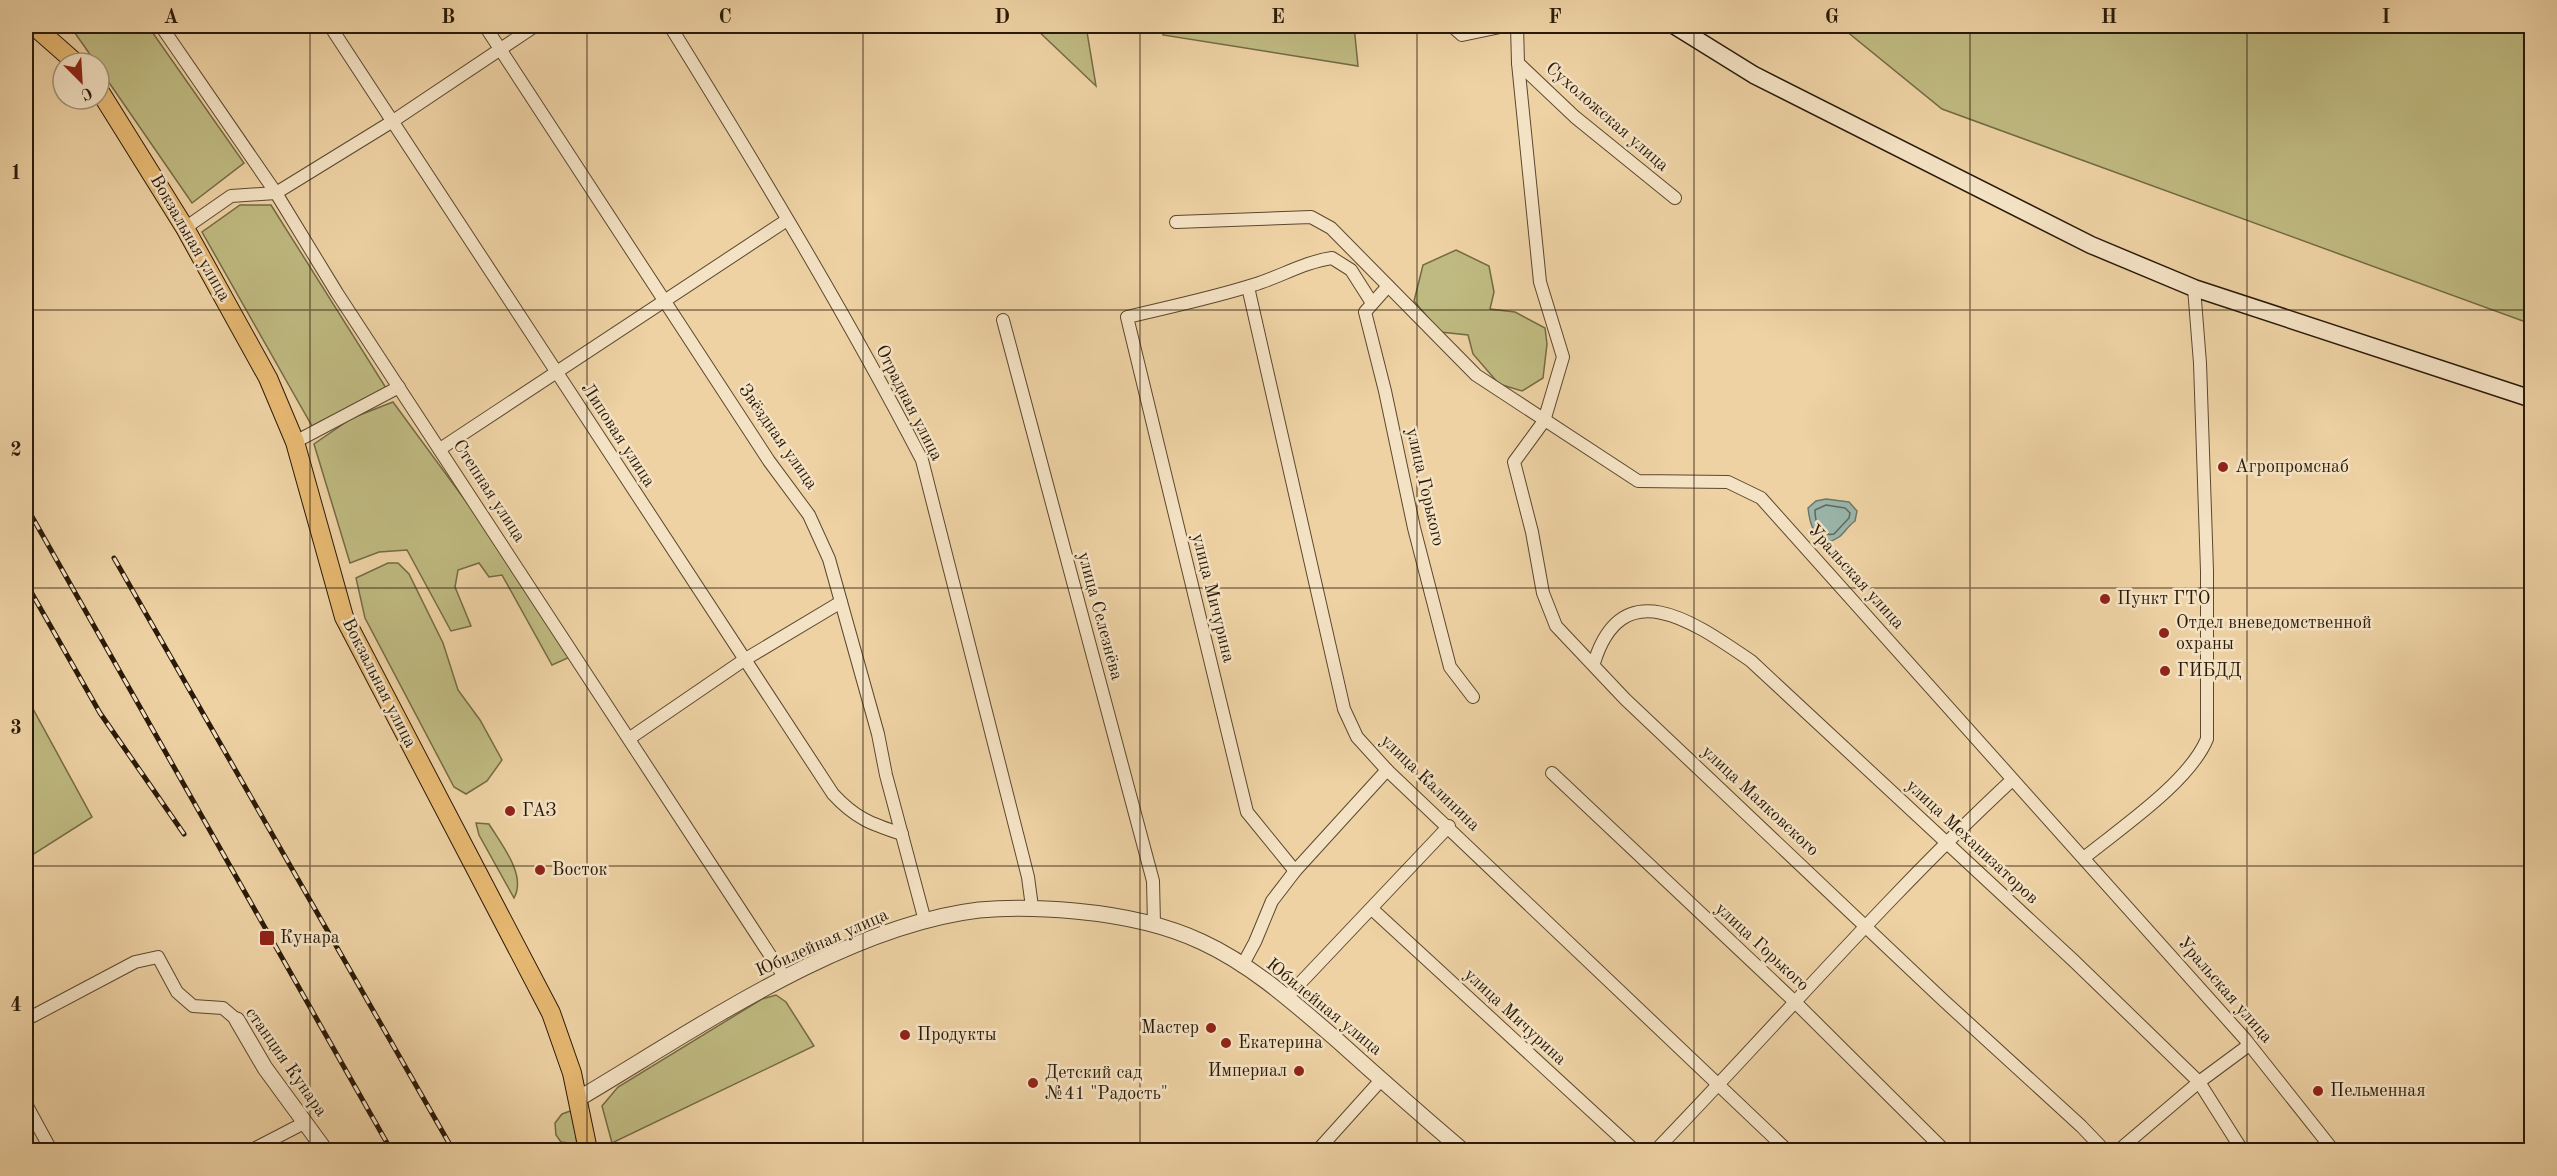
<svg xmlns="http://www.w3.org/2000/svg" width="2557" height="1176" viewBox="0 0 2557 1176" font-family="'Old Standard TT',serif">
<style>
.green{fill:#bfba81;stroke:#746a44;stroke-width:1.5}
.water{fill:#9ab6ac;stroke:#6d786a;stroke-width:1.5}
.lines{fill:none;stroke-linecap:round;stroke-linejoin:round}
.shore{stroke:#62685a;stroke-width:1.5}
.minor-casing{stroke:#5b482f;stroke-width:14}
.tertiary-casing{stroke:#5b482f;stroke-width:17}
.secondary-casing{stroke:#2a1a08;stroke-width:19}
.primary-casing{stroke:#2a1a08;stroke-width:20}
.minor{stroke:#f4e2c4;stroke-width:12}
.tertiary{stroke:#f4e2c4;stroke-width:15}
.secondary{stroke:#f4e2c4;stroke-width:16}
.primary{stroke:#e7b972;stroke-width:18}
.rail-casing{stroke:#2a1a08;stroke-width:5}
.rail{stroke:#f4e2c4;stroke-width:3;stroke-dasharray:9;stroke-linecap:butt}
.grid{fill:none;stroke:#2a1a08;stroke-width:1.5;stroke-opacity:0.55}
.poi-dot{fill:#8f2418;stroke:#f4e2c4;stroke-width:2}
.labels{text-anchor:middle;dominant-baseline:central;stroke-width:5;stroke-linejoin:round;paint-order:stroke}
.street-label{font-size:18px;fill:#2a1a08;stroke:#f4e2c4}
.poi-label{font-size:18px;fill:#2a1a08;stroke:#f4e2c4;text-anchor:start}
.neatline{fill:none;stroke:#2a1a08;stroke-width:2}
.grid-label{font-size:20px;text-anchor:middle;font-weight:bold;fill:#2a1a08}
</style>
<rect width="100%" height="100%" fill="#eed2a4"/>
<filter id="stains"><feTurbulence type="fractalNoise" baseFrequency=".00333" numOctaves="4"/><feColorMatrix values="0 0 0 0 .2 0 0 0 0 .09 0 0 0 0 .02 0 0 0 .5 -.17"/></filter>
<radialGradient id="worn" r=".72"><stop offset=".6" stop-color="#630" stop-opacity="0"/><stop offset="1" stop-color="#630" stop-opacity=".3"/></radialGradient>
<g class="green">
<path d="M 70,26 L 148,26 L 244,163 L 192,203 L 99,68 L 99,63 L 96,63 Z"/>
<path d="M 1033,26 L 1086,26 L 1096,86 Z"/>
<path d="M 1166,26 L 1354,26 L 1358,66 L 1163,35 Z"/>
<path d="M 1840,26 L 2531,26 L 2531,324 L 1942,109 Z"/>
<path d="M 240,205 L 271,205 L 386,388 L 312,426 L 202,232 Z"/>
<path d="M 1456,250 L 1489,266 L 1494,292 L 1490,309 L 1515,312 L 1545,328 L 1547,344 L 1543,378 L 1522,391 L 1499,384 L 1473,354 L 1468,335 L 1440,332 L 1414,301 L 1423,265 Z"/>
<path d="M 393,402 L 476,515 L 570,657 L 552,665 L 502,575 L 489,577 L 479,563 L 458,570 L 455,587 L 471,626 L 451,631 L 407,550 L 379,552 L 350,563 L 314,444 L 352,418 Z"/>
<path d="M 388,563 L 398,563 L 409,574 L 443,643 L 458,690 L 480,720 L 502,760 L 487,781 L 466,794 L 454,787 L 365,618 L 356,578 Z"/>
<path d="M 26,696 L 92,817 L 26,859 Z"/>
<path d="M 476,823 L 489,824 C 501,844 527,875 514,898 L 479,835 Z"/>
<path d="M 776,995 L 786,1002 L 814,1046 L 612,1143 L 602,1106 L 618,1087 L 762,999 Z"/>
<path d="M 573,1110 L 577,1144 L 561,1142 L 556,1135 L 555,1123 L 562,1114 Z"/>
</g>
<path class="water" d="M 1826,499 L 1849,502 L 1857,511 L 1855,521 C 1844,529 1843,539 1827,542 C 1812,532 1810,525 1808,508 L 1816,501 Z"/>
<g class="lines">
<path class="shore" d="M 1826,505 L 1845,508 L 1850,513 L 1849,518 L 1834,534 C 1819,537 1815,522 1815,510 Z"/>
<defs>
<g id="minor">
<path d="M 161,26 L 276,193 L 337,293 L 785,978"/>
<path d="M 330,26 L 833,794 C 855,818 871,824 902,834"/>
<path d="M 485,26 L 769,461 L 809,515 L 829,559 L 878,734 L 886,775 L 925,921"/>
<path d="M 670,26 C 758,168 845,312 922,460 L 1028,877 L 1032,907"/>
<path d="M 1452,26 L 1462,35 L 1505,26"/>
<path d="M 1517,26 L 1518,63 L 1575,117 L 1675,198"/>
<path d="M 1518,63 L 1540,282 L 1563,357 L 1544,421 L 1514,462 L 1532,532 L 1543,593 L 1556,626 L 1625,699 L 1942,999 L 2081,1126 L 2104,1150"/>
<path d="M 1176,222 L 1311,217 L 1331,228 L 1476,375 L 1638,481 L 1728,482 L 1761,498 L 2245,1039 L 2333,1150"/>
<path d="M 185,228 L 231,196 L 276,193 L 393,121 L 535,26"/>
<path d="M 1388,286 L 1365,312 L 1385,391 L 1414,528 L 1450,667 L 1473,697"/>
<path d="M 1248,287 L 1344,709 L 1357,737 L 1387,770 L 1787,1150"/>
<path d="M 1003,320 L 1153,881 L 1154,924"/>
<path d="M 295,442 L 399,387"/>
<path d="M 440,449 L 787,220"/>
<path d="M 1594,663 C 1623,569 1698,625 1751,661 L 2074,961 L 2199,1082 L 2242,1150"/>
<path d="M 630,738 L 744,660 L 841,602"/>
<path d="M 1552,773 L 1795,1002 L 1944,1150"/>
<path d="M 2085,857 C 2122,827 2189,782 2207,739 L 2207,571 L 2200,363 L 2194,288"/>
<path d="M 1295,871 L 1247,812 L 1127,317 C 1169,307 1212,298 1253,285 C 1280,277 1304,262 1332,258 L 1351,270 L 1372,303"/>
<path d="M 1372,909 L 1634,1150"/>
<path d="M 1242,966 L 1255,942 L 1272,901 L 1295,871 L 1387,770"/>
<path d="M 1287,997 L 1449,826"/>
<path d="M 33,1016 L 135,962 L 158,957 L 177,992 L 193,1006 L 223,1008 L 237,1020"/>
<path d="M 26,1104 L 51,1150"/>
<path d="M 252,1150 L 304,1123"/>
<path d="M 1318,1150 L 1381,1080"/>
<path d="M 1656,1150 C 1775,1027 1886,897 2012,780"/>
<path d="M 2119,1150 L 2199,1082 L 2249,1045"/>
</g>
<g id="tertiary">
<path d="M 237,1020 L 265,1068 L 325,1150"/>
<path d="M 578,1099 C 695,1030 843,926 979,910 C 1011,907 1043,908 1075,911 C 1118,915 1162,923 1202,942 C 1252,965 1295,1004 1337,1040 C 1378,1077 1420,1114 1462,1150"/>
</g>
<path id="secondary" d="M 1675,26 L 1754,75 L 2091,245 L 2194,288 L 2532,399"/>
<g id="primary">
<path d="M 34,26 L 76,63"/>
<path d="M 99,90 L 185,228 L 268,378 L 295,442 L 344,617 L 551,1013 L 572,1073 L 588,1150"/>
</g>
</defs>
<use href="#minor" class="minor-casing"/>
<use href="#tertiary" class="tertiary-casing"/>
<use href="#secondary" class="secondary-casing"/>
<use href="#primary" class="primary-casing"/>
<use href="#minor" class="minor"/>
<use href="#tertiary" class="tertiary"/>
<use href="#secondary" class="secondary"/>
<use href="#primary" class="primary"/>
<defs>
<g id="rail">
<path d="M 26,506 L 391,1150"/>
<path d="M 114,558 L 453,1150"/>
<path d="M 26,583 L 100,713 L 184,834"/>
</g>
</defs>
<use href="#rail" class="rail-casing"/>
<use href="#rail" class="rail"/>
</g>
<path class="grid" d="M 310,26 L 310,1150M 587,26 L 587,1150M 863,26 L 863,1150M 1140,26 L 1140,1150M 1417,26 L 1417,1150M 1694,26 L 1694,1150M 1970,26 L 1970,1150M 2247,26 L 2247,1150M 26,310 L 2532,310M 26,588 L 2532,588M 26,866 L 2532,866"/>
<g class="poi-dot">
<circle cx="2223" cy="467" r="6"/>
<circle cx="2105" cy="599" r="6"/>
<circle cx="2164" cy="633" r="6"/>
<circle cx="2165" cy="671" r="6"/>
<circle cx="510" cy="811" r="6"/>
<circle cx="540" cy="870" r="6"/>
<rect x="259" y="930" width="16" height="16" rx="3"/>
<circle cx="1211" cy="1028" r="6"/>
<circle cx="905" cy="1035" r="6"/>
<circle cx="1226" cy="1043" r="6"/>
<circle cx="1299" cy="1071" r="6"/>
<circle cx="1033" cy="1083" r="6"/>
<circle cx="2318" cy="1091" r="6"/>
</g>
<g class="labels">
<g class="street-label">
<text transform="translate(1607 117) rotate(41)">Сухоложская улица</text>
<text transform="translate(190 238) rotate(60)">Вокзальная улица</text>
<text transform="translate(909 403) rotate(63)">Отрадная улица</text>
<text transform="translate(618 435) rotate(57)">Липовая улица</text>
<text transform="translate(778 437) rotate(55)">Звёздная улица</text>
<text transform="translate(1425 487) rotate(77)">улица Горького</text>
<text transform="translate(489 491) rotate(57)">Степная улица</text>
<text transform="translate(1856 577) rotate(48)">Уральская улица</text>
<text transform="translate(1213 598) rotate(76)">улица Мичурина</text>
<text transform="translate(1100 616) rotate(75)">улица Селезнёва</text>
<text transform="translate(379 683) rotate(63)">Вокзальная улица</text>
<text transform="translate(1430 783) rotate(44)">улица Калинина</text>
<text transform="translate(1760 801) rotate(43)">улица Маяковского</text>
<text transform="translate(1972 842) rotate(43)">улица Механизаторов</text>
<text transform="translate(822 943) rotate(-24)">Юбилейная улица</text>
<text transform="translate(1762 947) rotate(43)">улица Горького</text>
<text transform="translate(2225 990) rotate(49)">Уральская улица</text>
<text transform="translate(1324 1007) rotate(39)">Юбилейная улица</text>
<text transform="translate(1515 1017) rotate(43)">улица Мичурина</text>
<text transform="translate(286 1062) rotate(55)">станция Кунара</text>
</g>
<g class="poi-label">
<text x="2235" y="467">Агропромснаб</text>
<text x="2117" y="599">Пункт ГТО</text>
<text x="2176" y="623">Отдел вневедомственной<tspan x="2176" dy="21">охраны</tspan></text>
<text x="2177" y="671">ГИБДД</text>
<text x="522" y="811">ГАЗ</text>
<text x="552" y="870">Восток</text>
<text x="280" y="938">Кунара</text>
<text x="1199" y="1028" text-anchor="end">Мастер</text>
<text x="917" y="1035">Продукты</text>
<text x="1238" y="1043">Екатерина</text>
<text x="1287" y="1071" text-anchor="end">Империал</text>
<text x="1045" y="1073">Детский сад<tspan x="1045" dy="21">№41 "Радость"</tspan></text>
<text x="2330" y="1091">Пельменная</text>
</g>
</g>
<rect width="2557" height="1176" fill="none" stroke="#eed2a4" stroke-width="66"/>
<g transform="translate(81 81) rotate(156)"><circle r="28" fill="#f4e2c4" stroke="#a39279" stroke-width="1.5"/>
<path d="M0-4.5L10 22L0 15L-10 22Z" fill="#8f2418"/>
<text y="-9" font-size="16" font-weight="bold" text-anchor="middle" fill="#2a1a08">С</text>
</g>
<rect x="33" y="33" width="2491" height="1110" class="neatline"/>
<g class="grid-label">
<text x="171" y="23">A</text>
<text x="448" y="23">B</text>
<text x="725" y="23">C</text>
<text x="1002" y="23">D</text>
<text x="1278" y="23">E</text>
<text x="1555" y="23">F</text>
<text x="1832" y="23">G</text>
<text x="2109" y="23">H</text>
<text x="2386" y="23">I</text>
<text x="16" y="179">1</text>
<text x="16" y="456">2</text>
<text x="16" y="734">3</text>
<text x="16" y="1011">4</text>
</g>
<rect width="100%" height="100%" filter="url(#stains)"/>
<rect width="100%" height="100%" fill="url(#worn)"/>
</svg>
